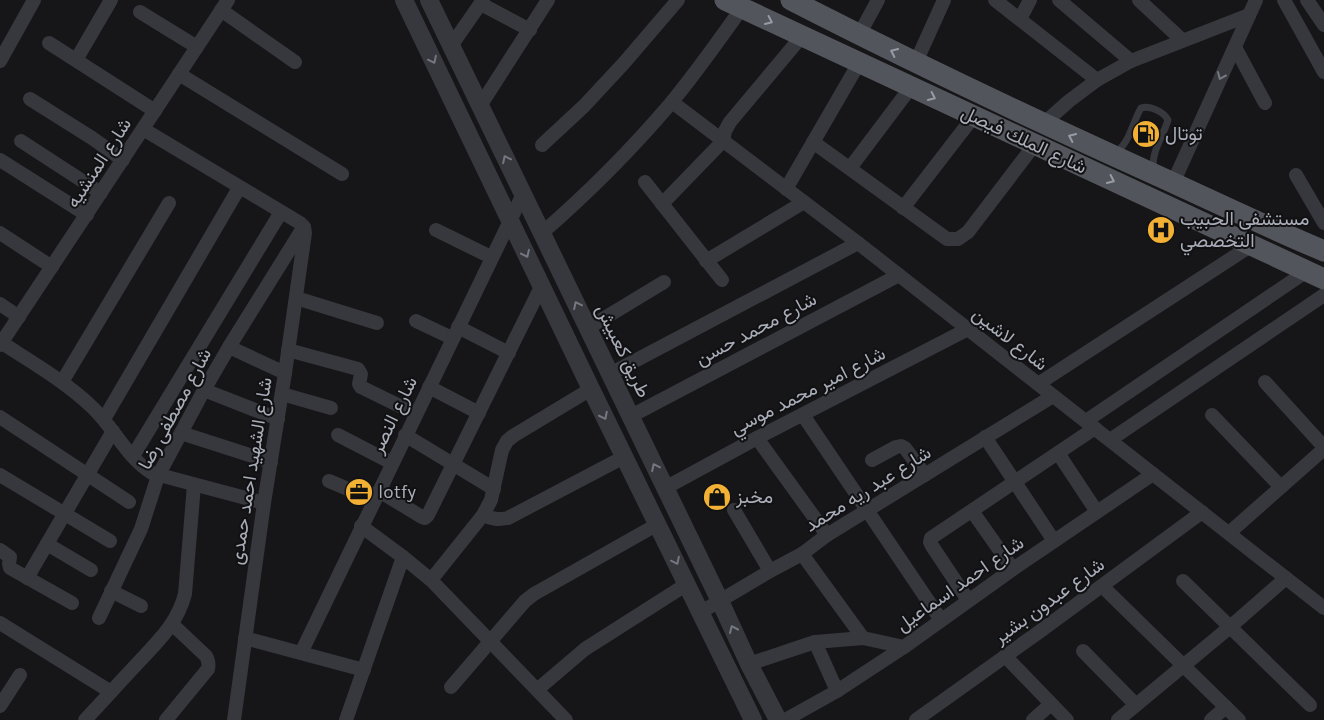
<svg xmlns="http://www.w3.org/2000/svg" width="1324" height="720" viewBox="0 0 1324 720" font-family="Karla,Vazirmatn,sans-serif">
<style>
.lines{fill:none;stroke-linecap:round;stroke-linejoin:round}
.service{stroke:#37383d;stroke-width:7}
.minor{stroke:#37383d;stroke-width:14}
.tertiary{stroke:#37383d;stroke-width:18}
.primary{stroke:#53555c;stroke-width:21}
.oneway{stroke:#979ba6}
.oneway2{stroke:#757881}
.labels{text-anchor:middle;dominant-baseline:central;stroke-width:4;stroke-linejoin:round;paint-order:stroke}
.poi-label{font-size:19px;fill:#a8adb8;stroke:#111113;text-anchor:start}
.street-label{font-size:19px;fill:#a8adb8;stroke:#111113}
</style>
<rect width="100%" height="100%" fill="#161618"/>
<g class="lines">
<path class="service" d="M 1115,153 C 1130,143 1132,123 1141,108 C 1150,105 1164,112 1168,120 C 1163,137 1150,153 1154,171"/>
<g class="minor">
<path d="M 995,0 L 1097,80"/>
<path d="M 1059,0 L 1131,61"/>
<path d="M 1139,0 L 1182,40"/>
<path d="M 1284,0 L 1324,72"/>
<path d="M 1307,0 L 1324,25"/>
<path d="M 481,4 L 530,30"/>
<path d="M 221,10 L 295,62"/>
<path d="M 140,12 L 197,47"/>
<path d="M 1020,19 L 1030,0"/>
<path d="M 859,35 L 878,0"/>
<path d="M 49,43 L 155,111"/>
<path d="M 451,46 L 483,0"/>
<path d="M 1235,47 L 1265,103"/>
<path d="M 76,60 L 111,0"/>
<path d="M 0,61 L 34,0"/>
<path d="M 916,62 L 944,0"/>
<path d="M 179,74 L 342,174"/>
<path d="M 30,99 L 92,138 L 123,160"/>
<path d="M 672,102 L 858,243 L 1324,608"/>
<path d="M 480,106 L 548,0"/>
<path d="M 1043,124 L 1069,101 L 1097,80 L 1131,61 L 1249,15"/>
<path d="M 143,129 L 300,223 L 304,227"/>
<path d="M 21,141 L 101,193"/>
<path d="M 813,142 L 947,239 L 958,239 L 968,232 L 1035,144"/>
<path d="M 542,145 L 584,106 L 624,63 L 678,0"/>
<path d="M 0,160 L 87,215"/>
<path d="M 850,168 L 911,87"/>
<path d="M 1296,175 L 1324,223"/>
<path d="M 645,182 L 722,280"/>
<path d="M 1173,183 L 1256,0"/>
<path d="M 786,189 L 859,63"/>
<path d="M 662,204 L 723,141 L 725,131 L 730,122 L 802,36"/>
<path d="M 903,208 L 974,116"/>
<path d="M 436,230 L 491,257"/>
<path d="M 0,233 L 52,267"/>
<path d="M 542,233 C 588,193 631,150 671,103 C 696,73 719,40 742,8"/>
<path d="M 706,261 L 804,202"/>
<path d="M 296,298 L 377,323"/>
<path d="M 0,304 L 19,317"/>
<path d="M 416,321 L 452,338"/>
<path d="M 458,327 L 509,353"/>
<path d="M 588,328 L 664,282"/>
<path d="M 2,343 C 33,363 66,382 93,408 C 114,428 127,458 152,473 L 264,503"/>
<path d="M 0,345 L 228,0"/>
<path d="M 229,347 L 285,373"/>
<path d="M 288,350 L 358,369 L 361,374 L 359,384 L 361,387 L 416,414"/>
<path d="M 610,374 L 858,243"/>
<path d="M 62,382 L 169,203"/>
<path d="M 1265,382 L 1324,447"/>
<path d="M 1038,384 L 1252,245"/>
<path d="M 429,387 L 479,413"/>
<path d="M 204,390 L 278,419"/>
<path d="M 282,394 L 331,408"/>
<path d="M 803,415 L 941,620"/>
<path d="M 1212,415 L 1281,487"/>
<path d="M 631,416 L 899,275"/>
<path d="M 0,417 L 129,502"/>
<path d="M 104,419 L 239,188"/>
<path d="M 1086,421 L 1307,271"/>
<path d="M 181,433 L 271,462"/>
<path d="M 338,435 L 392,463"/>
<path d="M 405,435 L 494,489"/>
<path d="M 985,437 L 1054,541"/>
<path d="M 757,438 L 827,535"/>
<path d="M 1110,440 L 1324,295"/>
<path d="M 1058,453 L 1097,512"/>
<path d="M 133,456 L 281,212"/>
<path d="M 872,460 L 896,447 L 901,446 L 905,448 L 925,475"/>
<path d="M 0,475 L 110,541"/>
<path d="M 329,481 L 374,500"/>
<path d="M 665,488 L 757,438 L 968,329"/>
<path d="M 379,491 L 422,517 L 425,518 L 428,515 L 541,287"/>
<path d="M 734,510 L 770,571"/>
<path d="M 972,511 L 1013,569"/>
<path d="M 483,515 C 492,519 498,520 508,518 L 624,457"/>
<path d="M 361,526 L 403,557 L 431,580 L 566,720"/>
<path d="M 1229,533 L 1324,449"/>
<path d="M 47,544 L 91,570"/>
<path d="M 0,550 L 10,557 L 9,564 L 10,568 L 72,603"/>
<path d="M 802,554 L 863,638"/>
<path d="M 27,578 L 113,431"/>
<path d="M 431,580 L 483,515 L 491,500 L 502,450 L 507,441 L 513,436 L 591,389"/>
<path d="M 1183,581 L 1310,705"/>
<path d="M 1102,586 L 1239,720"/>
<path d="M 111,591 L 141,606"/>
<path d="M 968,600 L 932,546 L 930,542 L 931,538 L 1095,428"/>
<path d="M 701,612 L 770,571 L 802,554 L 827,535 L 1053,396"/>
<path d="M 99,618 L 141,529 L 158,476 L 204,390 L 229,347 L 303,228"/>
<path d="M 0,623 L 111,692"/>
<path d="M 245,638 L 364,670"/>
<path d="M 815,642 L 837,691"/>
<path d="M 1083,651 L 1136,705"/>
<path d="M 301,653 L 523,194"/>
<path d="M 1005,656 L 1067,720"/>
<path d="M 749,664 L 815,642 L 863,638 L 904,647"/>
<path d="M 451,687 L 525,601 L 534,594 L 658,524"/>
<path d="M 538,689 L 585,649 L 687,584"/>
<path d="M 0,706 L 20,675"/>
<path d="M 85,720 C 102,702 118,684 135,666 C 156,643 177,625 185,594 L 194,485"/>
<path d="M 166,720 L 208,669 C 209,664 209,661 206,656 L 172,624"/>
<path d="M 234,720 L 264,503 L 285,373 L 305,233 L 304,227"/>
<path d="M 346,720 L 403,557"/>
<path d="M 785,720 L 837,691 L 904,647 L 1013,569 L 1153,474"/>
<path d="M 916,720 L 1039,632 L 1202,512"/>
<path d="M 1033,720 L 1051,704"/>
<path d="M 1118,720 L 1230,627 L 1286,578"/>
<path d="M 1211,720 L 1226,707"/>
</g>
<g class="tertiary">
<path d="M 404,0 L 591,389 L 753,720"/>
<path d="M 429,0 L 720,601 L 749,664 L 778,720"/>
</g>
<g class="primary">
<path d="M 725,0 L 1324,279"/>
<path d="M 791,0 C 908,60 1026,116 1145,170 C 1205,197 1264,226 1324,251"/>
</g>
</g>
<defs><path id="oneway-chevron" d="M-2-3.5L2.5 0L-2 3.5" fill="none" stroke-width="1.6" stroke-linecap="round" stroke-linejoin="round" transform="scale(1.25)"/></defs>
<g class="oneway">
<use href="#oneway-chevron" transform="translate(769 21) rotate(25)"/>
<use href="#oneway-chevron" transform="translate(894 52) rotate(-155)"/>
<use href="#oneway-chevron" transform="translate(932 97) rotate(25)"/>
<use href="#oneway-chevron" transform="translate(1072 137) rotate(-155)"/>
<use href="#oneway-chevron" transform="translate(1111 180) rotate(25)"/>
</g>
<g class="oneway2">
<use href="#oneway-chevron" transform="translate(433 60) rotate(64)"/>
<use href="#oneway-chevron" transform="translate(1221 76) rotate(114)"/>
<use href="#oneway-chevron" transform="translate(506 159) rotate(-116)"/>
<use href="#oneway-chevron" transform="translate(526 254) rotate(65)"/>
<use href="#oneway-chevron" transform="translate(577 305) rotate(-116)"/>
<use href="#oneway-chevron" transform="translate(604 416) rotate(63)"/>
<use href="#oneway-chevron" transform="translate(655 467) rotate(-116)"/>
<use href="#oneway-chevron" transform="translate(676 561) rotate(64)"/>
<use href="#oneway-chevron" transform="translate(733 629) rotate(-114)"/>
</g>
<defs>
<symbol id="fuel-disc" viewBox="-11 -11 22 22"><circle r="9.5" fill="#f2b134" stroke="#111113"/><path d="M-5.5-6h7V0h2V4h1.3V-2.5L3-4.5l.8-.8L6-3V5H2.5V1h-1V6h-7ZM-4.2-4.7v3.2H.2V-4.7Z" fill="#111"/></symbol>
<symbol id="hospital-disc" viewBox="-11 -11 22 22"><circle r="9.5" fill="#f2b134" stroke="#111113"/><path d="M-5-5h3v3.5h4V-5h3V5h-3V1.5h-4V5h-3Z" fill="#111"/></symbol>
<symbol id="office-disc" viewBox="-11 -11 22 22"><circle r="9.5" fill="#f2b134" stroke="#111113"/><path d="M-6-3h4V-5.5h4V-3h4V5H-6ZM-1-4.5V-3h2v-1.5ZM-6 0V1H6V0Z" fill="#111"/></symbol>
<symbol id="shop-disc" viewBox="-11 -11 22 22"><circle r="9.5" fill="#f2b134" stroke="#111113"/><path d="M-5-2.5h2.3a2.7 3.5 0 0 1 5.4 0H5L5.5 6h-11ZM-1.5-2.5h3a1.5 2.3 0 0 0-3 0Z" fill="#111"/></symbol>
</defs>
<g fill-rule="evenodd">
<use href="#fuel-disc" x="1130" y="118" width="32" height="32"/>
<use href="#hospital-disc" x="1145" y="214" width="32" height="32"/>
<use href="#office-disc" x="343" y="476" width="32" height="32"/>
<use href="#shop-disc" x="701" y="481" width="32" height="32"/>
</g>
<g class="labels">
<g class="poi-label">
<text x="1165" y="134">توتال</text>
<text x="1180" y="219">مستشفى الحبيب<tspan x="1180" dy="22">التخصصي</tspan></text>
<text x="378" y="492">lotfy</text>
<text x="736" y="497">مخبز</text>
</g>
<g class="street-label">
<text transform="translate(1024 140) rotate(25)">شارع الملك فيصل</text>
<text transform="translate(99 163) rotate(-57)">شارع المنشيه</text>
<text transform="translate(756 329) rotate(-28)">شارع محمد حسن</text>
<text transform="translate(1010 339) rotate(38)">شارع لاشين</text>
<text transform="translate(623 351) rotate(64)">طريق كعبيش</text>
<text transform="translate(808 391) rotate(-27)">شارع امير محمد موسي</text>
<text transform="translate(175 409) rotate(-62)">شارع مصطفى رضا</text>
<text transform="translate(394 415) rotate(-64)">شارع النصر</text>
<text transform="translate(251 471) rotate(-81)">شارع الشهيد احمد حمدى</text>
<text transform="translate(868 489) rotate(-32)">شارع عبد ريه محمد</text>
<text transform="translate(960 584) rotate(-35)">شارع احمد اسماعيل</text>
<text transform="translate(1049 601) rotate(-36)">شارع عبدون بشير</text>
</g>
</g>
</svg>
